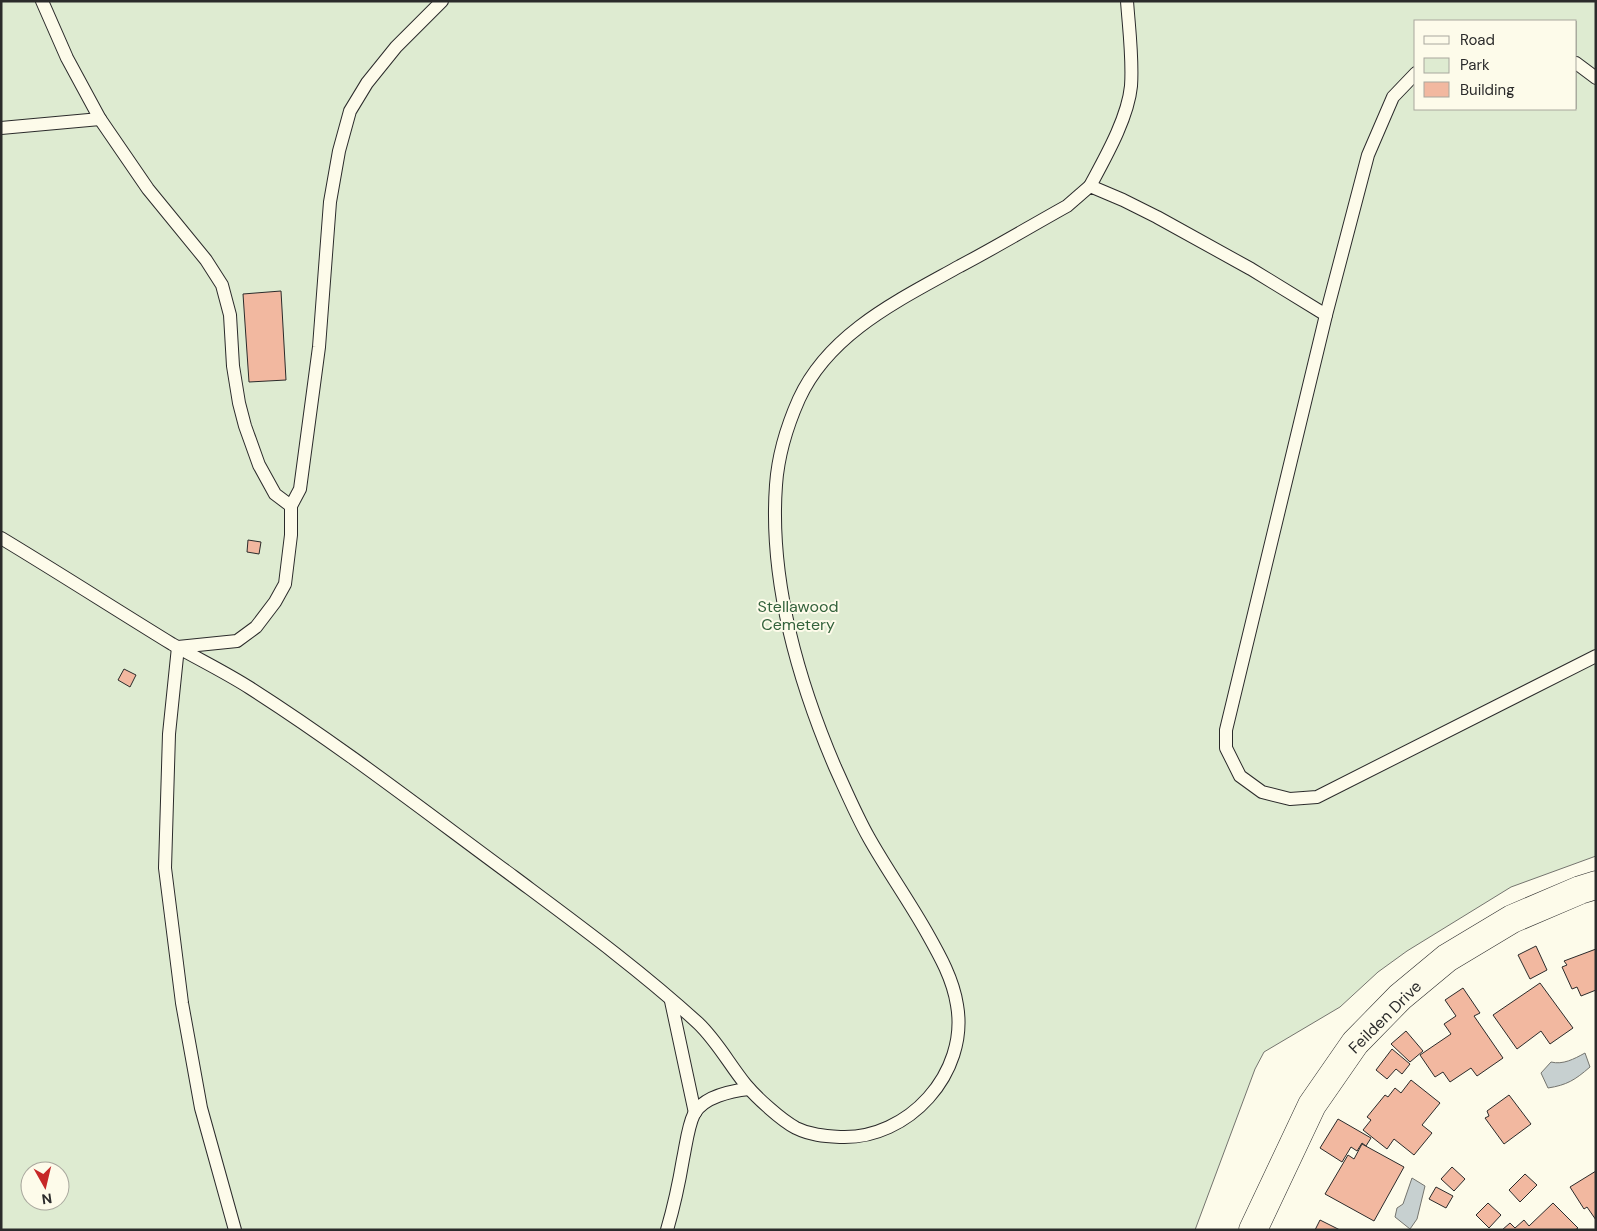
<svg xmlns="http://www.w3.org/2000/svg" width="1597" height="1231" viewBox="0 0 1597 1231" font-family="'DM Sans',sans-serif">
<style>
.green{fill:#deebd1;stroke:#74746e;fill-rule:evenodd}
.water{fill:#c7d0d0;stroke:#74746e}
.building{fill:#f2b8a0;stroke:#2b2b2b}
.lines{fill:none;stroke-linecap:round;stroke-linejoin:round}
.service-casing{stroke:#2b2b2b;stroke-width:14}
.tertiary-casing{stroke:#2b2b2b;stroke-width:29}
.service{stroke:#fdfbea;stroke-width:12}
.tertiary{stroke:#fdfbea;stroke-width:28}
.labels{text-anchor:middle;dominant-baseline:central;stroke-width:4;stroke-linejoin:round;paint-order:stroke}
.park-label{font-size:16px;fill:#34623c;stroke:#fdfbea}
.street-label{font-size:16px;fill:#2b2b2b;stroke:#fdfbea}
</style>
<rect width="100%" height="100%" fill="#fdfbea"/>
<path class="green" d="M 1,1 L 1596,1 L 1596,856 L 1511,887 L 1407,951 L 1378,972 L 1340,1007 L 1264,1052 L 1255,1069 L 1195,1230 L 1,1230 ZM 1416,21 L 1576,21 L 1576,109 L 1416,109 ZM 30,1171 L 60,1171 L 60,1201 L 30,1201 Z"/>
<g class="water">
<path d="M 1585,1053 L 1590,1067 C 1575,1080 1567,1085 1548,1088 L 1541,1073 L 1551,1062 C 1563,1065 1574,1059 1585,1053 Z"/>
<path d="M 1412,1178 L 1425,1186 L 1417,1219 L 1410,1229 L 1395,1217 L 1397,1208 L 1403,1204 Z"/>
</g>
<g class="building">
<path d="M 281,291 L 286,380 L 249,382 L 243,294 Z"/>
<path d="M 248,540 L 261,542 L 259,554 L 247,552 Z"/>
<path d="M 124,669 L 136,675 L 130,687 L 118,680 Z"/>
<path d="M 1536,946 L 1547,970 L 1530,979 L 1518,955 Z"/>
<path d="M 1596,949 L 1596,990 L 1581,996 L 1577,987 L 1572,989 L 1562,967 L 1567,965 L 1564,961 Z"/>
<path d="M 1540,983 L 1573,1028 L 1550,1044 L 1541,1031 L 1517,1049 L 1493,1015 Z"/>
<path d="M 1463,988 L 1480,1013 L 1474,1016 L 1503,1058 L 1477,1076 L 1471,1068 L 1450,1082 L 1443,1072 L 1435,1077 L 1420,1055 L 1451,1034 L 1444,1024 L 1456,1016 L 1445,1000 Z"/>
<path d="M 1406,1031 L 1423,1051 L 1410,1062 L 1391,1044 Z"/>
<path d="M 1392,1049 L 1410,1064 L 1402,1074 L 1396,1069 L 1387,1079 L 1376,1070 Z"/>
<path d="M 1411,1080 L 1440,1103 L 1422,1125 L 1432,1133 L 1414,1155 L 1394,1139 L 1387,1149 L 1363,1130 L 1371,1120 L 1367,1117 L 1385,1095 L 1388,1097 L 1395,1088 L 1401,1093 Z"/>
<path d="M 1509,1095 L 1531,1124 L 1504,1144 L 1485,1118 L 1489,1116 L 1487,1111 Z"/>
<path d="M 1338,1119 L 1371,1138 L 1366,1146 L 1362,1143 L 1357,1151 L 1351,1147 L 1342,1162 L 1320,1148 Z"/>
<path d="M 1362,1144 L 1404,1167 L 1374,1221 L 1325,1194 L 1348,1155 L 1354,1159 Z"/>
<path d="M 1452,1167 L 1465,1179 L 1454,1191 L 1441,1179 Z"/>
<path d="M 1596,1171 L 1596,1220 L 1587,1207 L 1584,1209 L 1570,1187 Z"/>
<path d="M 1525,1174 L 1537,1185 L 1520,1202 L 1509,1190 Z"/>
<path d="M 1436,1187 L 1453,1196 L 1446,1208 L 1429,1199 Z"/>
<path d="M 1488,1203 L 1501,1215 L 1489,1228 L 1476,1215 Z"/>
<path d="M 1553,1203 L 1578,1228 L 1575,1230 L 1502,1230 L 1510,1223 L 1515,1228 L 1524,1220 L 1529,1226 Z"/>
<path d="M 1320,1220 L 1340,1230 L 1315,1230 Z"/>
</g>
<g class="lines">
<defs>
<g id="service">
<path d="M 42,1 L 67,58 L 100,119 L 148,189 L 206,260 L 222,285 L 230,315 L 233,366 L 239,403 L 245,426 L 259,465 L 275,494 L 291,506"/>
<path d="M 1576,63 L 1596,78"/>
<path d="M 1,128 L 100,119"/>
<path d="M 1090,186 C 1105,158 1128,118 1131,86 C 1133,59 1129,29 1127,1"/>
<path d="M 1326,315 L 1368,155 L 1393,97 L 1416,73"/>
<path d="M 1,538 C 59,573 115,609 172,644 C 198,659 225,672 250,688 C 341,746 427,813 514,877 C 577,924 640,970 698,1023 C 717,1041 729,1064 746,1085 C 757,1098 781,1120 796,1128 C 810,1135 824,1136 840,1137 C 908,1140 969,1073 957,1005 C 953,979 940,956 927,933 C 909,901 887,870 869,838 C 856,815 846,791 835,767 C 798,680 769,581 776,485 C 778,456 787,426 799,399 C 829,333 899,300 960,266 C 996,247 1031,226 1067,206 L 1090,186 L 1123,200 L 1157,217 L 1251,269 L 1326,315 L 1226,730 L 1226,748 L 1240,776 L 1262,792 L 1290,799 L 1317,797 L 1596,656"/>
<path d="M 671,1001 L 695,1113"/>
<path d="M 235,1230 L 201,1108 L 182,1003 L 165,868 L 169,734 L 178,647 L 237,641 L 256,627 L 275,602 L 285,584 L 291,535 L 291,506 L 300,489 L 319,347 L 330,202 L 339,151 L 350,111 L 367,83 L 396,47 L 442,1"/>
<path d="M 667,1230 C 674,1206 679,1183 683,1159 C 686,1145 688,1126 694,1114 C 703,1097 731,1091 749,1089"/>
</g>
<path id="tertiary" d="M 1253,1230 L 1312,1105 L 1355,1043 L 1400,997 L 1447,958 L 1512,919 L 1580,890 L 1596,885"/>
</defs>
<use href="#service" class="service-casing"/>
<use href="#tertiary" class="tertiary-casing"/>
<use href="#service" class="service"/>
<use href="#tertiary" class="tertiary"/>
</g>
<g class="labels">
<g class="park-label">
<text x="798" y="606">Stellawood<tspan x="798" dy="18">Cemetery</tspan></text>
</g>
<g class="street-label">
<text transform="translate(1385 1017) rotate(-45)">Feilden Drive</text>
</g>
</g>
<rect width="1597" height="1231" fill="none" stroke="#2b2b2b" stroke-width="5"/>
<rect x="1414" y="20" width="162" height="90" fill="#fdfbea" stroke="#a9a89e"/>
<rect x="1424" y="36" width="25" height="8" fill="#fdfbea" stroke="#a9a89e"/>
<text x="1460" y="45" font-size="15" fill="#2b2b2b">Road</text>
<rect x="1424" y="58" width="25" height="15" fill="#deebd1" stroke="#a9a89e"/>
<text x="1460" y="70" font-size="15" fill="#2b2b2b">Park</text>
<rect x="1424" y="82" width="25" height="15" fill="#f2b8a0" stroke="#a9a89e"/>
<text x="1460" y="95" font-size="15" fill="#2b2b2b">Building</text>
<g transform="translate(45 1186) rotate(172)"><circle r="24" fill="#fdfbea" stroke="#a9a89e"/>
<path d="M0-4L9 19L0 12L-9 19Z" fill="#c62828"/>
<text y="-8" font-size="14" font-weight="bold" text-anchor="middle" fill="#2b2b2b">N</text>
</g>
</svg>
